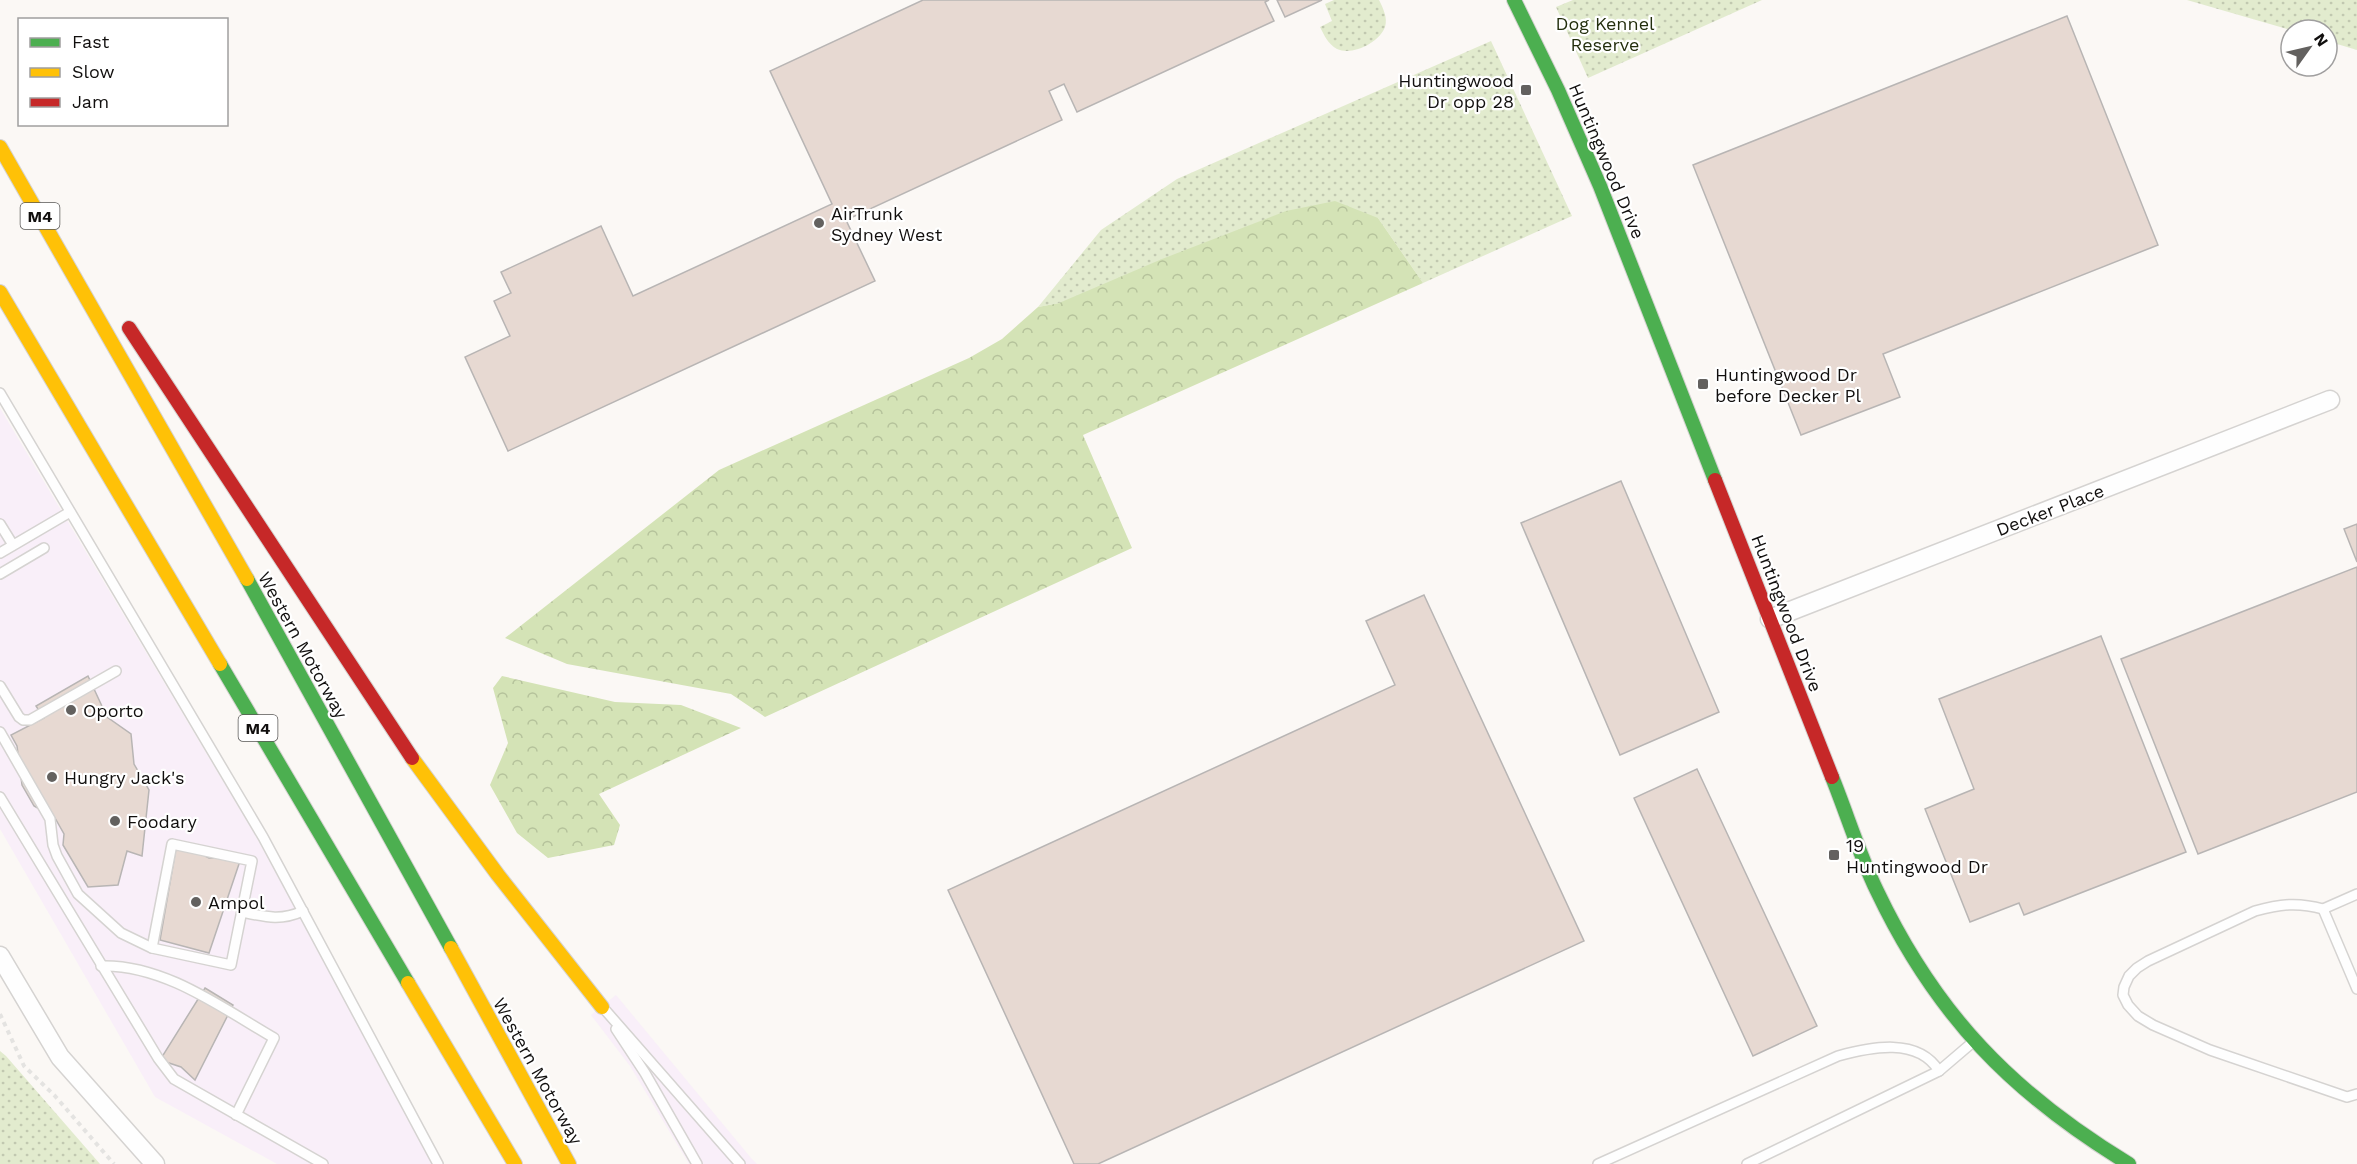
<svg xmlns="http://www.w3.org/2000/svg" width="2357" height="1164" viewBox="0 0 2357 1164" font-family="'Work Sans',sans-serif">
<style>
.commercial{fill:#f9eff9}
.green{fill:url(#green-dots)}
.forest{fill:url(#forest-crowns)}
.building{fill:#e7d9d2;stroke:#b8b5b4;stroke-width:1.5}
.lines{fill:none;stroke-linecap:round;stroke-linejoin:round}
.lane-casing{stroke:#d5d3d1;stroke-width:12}
.street-casing{stroke:#d5d3d1;stroke-width:21}
.fast-casing{stroke:#d5d3d1;stroke-width:16}
.slow-casing{stroke:#d5d3d1;stroke-width:16}
.jam-casing{stroke:#d5d3d1;stroke-width:16}
.path{stroke:#e4e3e1;stroke-width:4;stroke-dasharray:4.5 4.5;stroke-linecap:butt}
.lane{stroke:#fefefe;stroke-width:9}
.street{stroke:#fefefe;stroke-width:18}
.fast{stroke:#4caf50;stroke-width:14}
.slow{stroke:#ffc107;stroke-width:14}
.jam{stroke:#c62828;stroke-width:14}
.poi-dot{fill:#63615f;stroke:#fff;stroke-width:2}
.labels{text-anchor:middle;dominant-baseline:central;stroke-width:4.5;stroke-linejoin:round;paint-order:stroke}
.shield{fill:#fff;stroke:#585756;stroke-width:1.5}
.shield-label{font-size:16px;font-weight:bold;fill:#110f0e}
.park-label{font-size:18px;fill:#232e0d;stroke:#fff}
.poi-label{font-size:18px;fill:#110f0e;stroke:#fff;text-anchor:start}
.street-label{font-size:18px;fill:#110f0e;stroke:#fff}
</style>
<defs>
<pattern id="green-dots" width="8" height="8" patternUnits="userSpaceOnUse" patternTransform="scale(1.5)"><rect width="8" height="8" fill="#e2ebce"/><path d="M2 2h.1M6 6h.1" fill="none" stroke="#c1c8b0" stroke-width="1.8" stroke-linecap="round"/></pattern>
<pattern id="forest-crowns" width="20" height="18" patternUnits="userSpaceOnUse" patternTransform="scale(1.5)"><rect width="20" height="18" fill="#d4e3b6"/><path d="M2 6a3 3 0 1 1 6 0M12 15a3 3 0 1 1 6 0" fill="none" stroke="#b5c29b"/></pattern>
</defs>
<rect width="100%" height="100%" fill="#fbf8f5"/>
<g class="commercial">
<path d="M 0,408 L 254,833 L 434,1164 L 277,1164 L 155,1097 L 0,829 Z"/>
<path d="M 616,995 L 751,1158 L 757,1164 L 689,1164 L 630,1066 L 591,1015 Z"/>
</g>
<g class="green">
<path d="M 1334,0 L 1379,0 C 1383,8 1388,18 1385,27 C 1379,43 1352,56 1337,49 C 1328,44 1324,35 1320,27 L 1332,21 L 1325,4 Z"/>
<path d="M 1573,0 L 1762,0 L 1588,78 L 1556,7 Z"/>
<path d="M 2187,0 L 2357,0 L 2357,50 L 2327,41 L 2327,30 L 2291,30 Z"/>
<path d="M 1491,41 L 1572,216 L 1423,283 L 1378,218 L 1059,303 L 1038,307 L 1101,230 L 1177,179 Z"/>
<path d="M 0,1051 L 6,1056 L 100,1164 L 0,1164 Z"/>
</g>
<g class="forest">
<path d="M 1335,201 L 1378,218 L 1423,283 L 1083,435 L 1132,548 L 765,717 L 731,694 L 567,664 L 505,638 L 719,470 L 969,358 L 1002,339 L 1038,307 L 1059,303 L 1162,259 L 1286,211 Z"/>
<path d="M 502,676 L 615,702 L 681,705 L 741,728 L 599,794 L 620,825 L 614,845 L 548,858 L 517,833 L 490,785 L 508,743 L 493,688 Z"/>
</g>
<g class="building">
<path d="M 923,0 L 1269,0 L 1265,2 L 1274,21 L 1077,112 L 1064,84 L 1049,91 L 1062,120 L 846,220 L 875,281 L 508,451 L 465,357 L 510,336 L 494,301 L 511,293 L 501,272 L 601,226 L 633,296 L 832,204 L 770,71 Z"/>
<path d="M 1277,0 L 1322,0 L 1285,17 Z"/>
<path d="M 2067,16 L 2158,245 L 1883,354 L 1900,397 L 1801,435 L 1693,165 Z"/>
<path d="M 1621,481 L 1719,712 L 1620,755 L 1521,523 Z"/>
<path d="M 2357,524 L 2357,562 L 2344,529 Z"/>
<path d="M 2357,567 L 2357,792 L 2198,854 L 2121,659 Z"/>
<path d="M 1424,595 L 1584,941 L 1098,1164 L 1074,1164 L 948,890 L 1395,685 L 1366,621 Z"/>
<path d="M 2101,636 L 2186,852 L 2024,915 L 2019,903 L 1970,922 L 1925,809 L 1974,789 L 1939,699 Z"/>
<path d="M 88,676 L 107,717 L 131,734 L 134,764 L 149,790 L 142,856 L 127,851 L 118,885 L 88,887 L 63,845 L 64,834 L 55,818 L 34,806 L 22,785 L 17,746 L 11,735 L 44,718 L 36,706 Z"/>
<path d="M 1697,769 L 1817,1026 L 1753,1056 L 1634,798 Z"/>
<path d="M 177,842 L 209,858 L 241,858 L 209,953 L 160,940 Z"/>
<path d="M 205,988 L 233,1005 L 195,1080 L 181,1067 L 160,1060 Z"/>
</g>
<g class="lines">
<defs>
<g id="lane">
<path d="M 0,393 L 263,837 L 438,1164"/>
<path d="M 0,524 L 13,545"/>
<path d="M 0,553 L 70,512"/>
<path d="M 0,574 L 44,548"/>
<path d="M 0,686 L 19,717 L 23,720 L 30,720 L 116,671"/>
<path d="M 0,732 L 50,819 L 53,845 L 57,856 L 78,894 L 121,933 L 152,948"/>
<path d="M 0,797 L 158,1058 L 174,1079 L 323,1164"/>
<path d="M 172,844 L 252,861 L 231,965 L 152,948 Z"/>
<path d="M 2357,894 L 2323,909 L 2357,989"/>
<path d="M 2323,909 C 2298,902 2280,904 2255,911 L 2148,961 L 2137,968 L 2129,976 L 2124,987 L 2123,995 L 2128,1005 L 2138,1016 L 2153,1025 L 2210,1050 L 2347,1097 L 2357,1094"/>
<path d="M 242,912 C 266,917 281,921 303,911"/>
<path d="M 101,966 C 164,964 222,1008 274,1038 L 236,1115"/>
<path d="M 606,1011 L 740,1164"/>
<path d="M 616,1029 L 645,1073 L 697,1164"/>
<path d="M 1598,1164 L 1838,1056 C 1871,1047 1918,1037 1939,1071"/>
<path d="M 1747,1164 L 1939,1071 L 1973,1042"/>
</g>
<g id="street">
<path d="M 1770,619 L 2330,400"/>
<path d="M 0,956 L 60,1057 L 155,1164"/>
</g>
<g id="fast">
<path d="M 1514,0 L 1558,90 L 1600,186 L 1715,480"/>
<path d="M 247,579 L 451,948"/>
<path d="M 220,664 L 408,983"/>
<path d="M 1832,777 C 1847,814 1859,854 1877,891 C 1936,1015 2012,1093 2129,1164"/>
</g>
<g id="slow">
<path d="M 0,147 L 247,579"/>
<path d="M 0,292 L 220,664"/>
<path d="M 412,758 L 498,875 L 602,1007"/>
<path d="M 451,948 L 569,1164"/>
<path d="M 408,983 L 515,1164"/>
</g>
<g id="jam">
<path d="M 129,328 L 412,758"/>
<path d="M 1715,480 L 1832,777"/>
</g>
</defs>
<use href="#lane" class="lane-casing"/>
<use href="#street" class="street-casing"/>
<use href="#fast" class="fast-casing"/>
<use href="#slow" class="slow-casing"/>
<use href="#jam" class="jam-casing"/>
<path class="path" d="M 0,1014 L 24,1066 L 55,1096 L 114,1164"/>
<use href="#lane" class="lane"/>
<use href="#street" class="street"/>
<use href="#fast" class="fast"/>
<use href="#slow" class="slow"/>
<use href="#jam" class="jam"/>
</g>
<g class="poi-dot">
<rect x="1520" y="84" width="12" height="12" rx="3"/>
<circle cx="819" cy="223" r="6"/>
<rect x="1697" y="378" width="12" height="12" rx="3"/>
<circle cx="71" cy="710" r="6"/>
<circle cx="52" cy="777" r="6"/>
<circle cx="115" cy="821" r="6"/>
<rect x="1828" y="849" width="12" height="12" rx="3"/>
<circle cx="196" cy="902" r="6"/>
</g>
<g class="labels">
<g class="shield">
<rect x="20.5" y="203" width="39" height="26" rx="4.5"/>
<rect x="238.5" y="715" width="39" height="26" rx="4.5"/>
</g>
<g class="shield-label">
<text x="40" y="216">M4</text>
<text x="258" y="728">M4</text>
</g>
<g class="park-label">
<text x="1605" y="23">Dog Kennel<tspan x="1605" dy="21">Reserve</tspan></text>
</g>
<g class="poi-label">
<text x="1514" y="80" text-anchor="end">Huntingwood<tspan x="1514" dy="21">Dr opp 28</tspan></text>
<text x="831" y="213">AirTrunk<tspan x="831" dy="21">Sydney West</tspan></text>
<text x="1715" y="374">Huntingwood Dr<tspan x="1715" dy="21">before Decker Pl</tspan></text>
<text x="83" y="710">Oporto</text>
<text x="64" y="777">Hungry Jack's</text>
<text x="127" y="821">Foodary</text>
<text x="1846" y="845">19<tspan x="1846" dy="21">Huntingwood Dr</tspan></text>
<text x="208" y="902">Ampol</text>
</g>
<g class="street-label">
<text transform="translate(1607 161) rotate(67)">Huntingwood Drive</text>
<text transform="translate(2050 510) rotate(-21)">Decker Place</text>
<text transform="translate(1787 613) rotate(69)">Huntingwood Drive</text>
<text transform="translate(303 645) rotate(61)">Western Motorway</text>
<text transform="translate(538 1071) rotate(61)">Western Motorway</text>
</g>
</g>
<rect x="18" y="18" width="210" height="108" fill="#ffffff" stroke="#a09f9f" stroke-width="1.5"/>
<rect x="30" y="38" width="30" height="9" fill="#4caf50" stroke="#a09f9f" stroke-width="1.5"/>
<text x="72" y="48" font-size="18" fill="#110f0e">Fast</text>
<rect x="30" y="68" width="30" height="9" fill="#ffc107" stroke="#a09f9f" stroke-width="1.5"/>
<text x="72" y="78" font-size="18" fill="#110f0e">Slow</text>
<rect x="30" y="98" width="30" height="9" fill="#c62828" stroke="#a09f9f" stroke-width="1.5"/>
<text x="72" y="108" font-size="18" fill="#110f0e">Jam</text>
<g transform="translate(2309 48) rotate(56)"><circle r="28" fill="#ffffff" stroke="#a09f9f" stroke-width="1.5"/>
<path d="M0-4.5L10 22L0 15L-10 22Z" fill="#63615f"/>
<text y="-9" font-size="16" font-weight="bold" text-anchor="middle" fill="#110f0e">N</text>
</g>
</svg>
